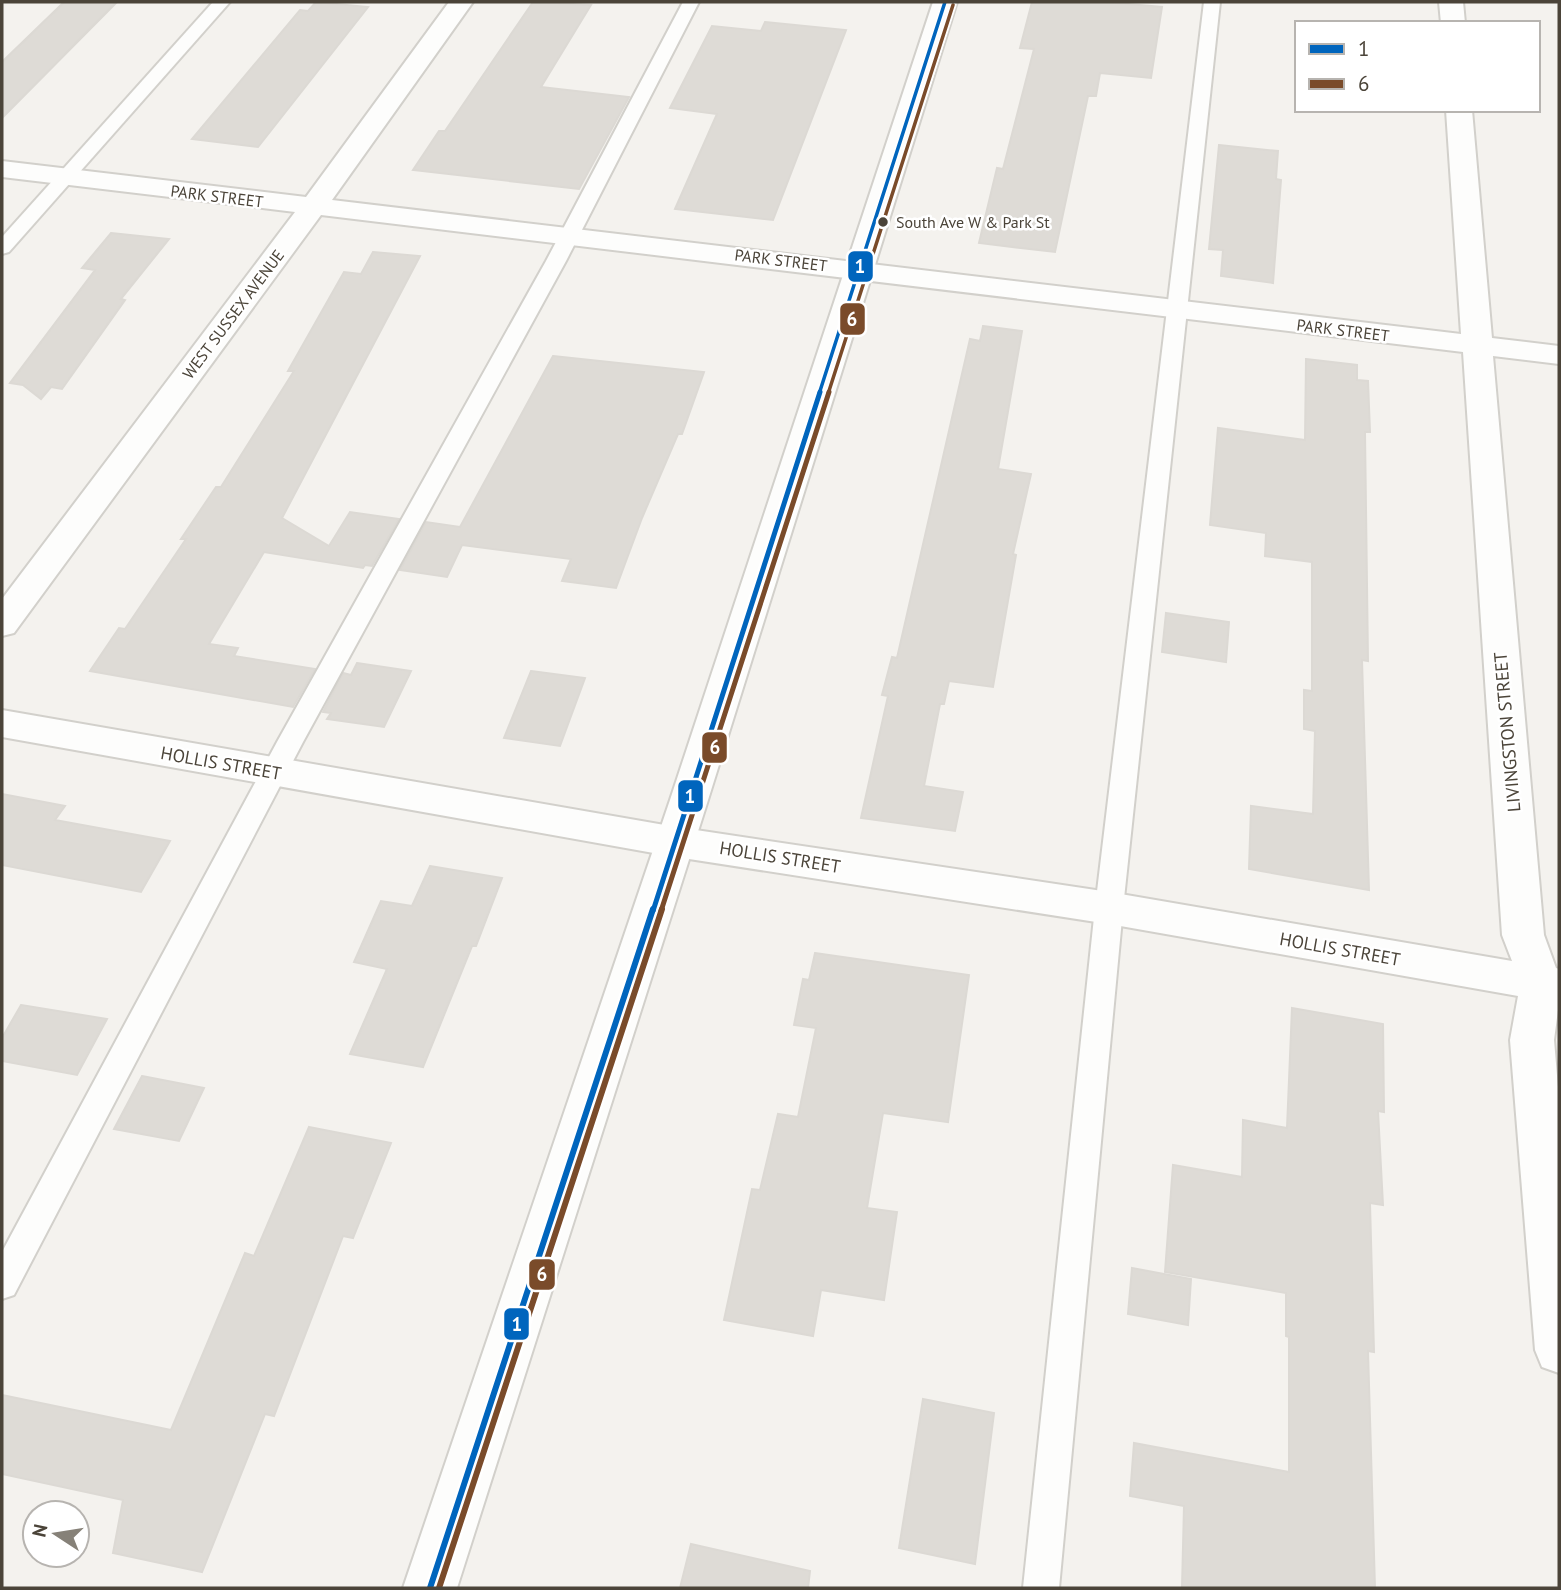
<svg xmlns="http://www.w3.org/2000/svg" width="1561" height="1590" viewBox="0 0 1561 1590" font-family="'PT Sans',sans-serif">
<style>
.building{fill:#dedbd6;stroke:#dcd9d4;stroke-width:2}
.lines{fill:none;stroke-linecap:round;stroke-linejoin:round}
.service-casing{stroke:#d2d0cb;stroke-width:4}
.minor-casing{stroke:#d2d0cb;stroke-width:4}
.tertiary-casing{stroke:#d2d0cb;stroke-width:4}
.service{fill:#fdfdfc;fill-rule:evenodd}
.minor{fill:#fdfdfc;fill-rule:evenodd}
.tertiary{fill:#fdfdfc;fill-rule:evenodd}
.bus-1-far2-casing{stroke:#fff;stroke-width:7}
.bus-1-far1-casing{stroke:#fff;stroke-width:10}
.bus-1-casing{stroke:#fff;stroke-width:11}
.bus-2-far2-casing{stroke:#fff;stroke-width:7}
.bus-2-far1-casing{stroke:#fff;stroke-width:10}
.bus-2-casing{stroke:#fff;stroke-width:11}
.bus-1-far2{stroke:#0065bd;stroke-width:3.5}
.bus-1-far1{stroke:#0065bd;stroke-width:5}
.bus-1{stroke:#0065bd;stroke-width:6}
.bus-2-far2{stroke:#7a4b2a;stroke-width:3.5}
.bus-2-far1{stroke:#7a4b2a;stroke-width:5}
.bus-2{stroke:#7a4b2a;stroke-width:6}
.bus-dot{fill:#4b4439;stroke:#fff;stroke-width:2.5}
.labels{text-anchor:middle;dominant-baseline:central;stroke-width:5;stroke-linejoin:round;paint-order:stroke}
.far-street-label{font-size:16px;fill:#4b4439;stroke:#fff}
.bus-label{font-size:16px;fill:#4b4439;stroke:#fff;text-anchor:start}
.street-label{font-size:18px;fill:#4b4439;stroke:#fff}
.line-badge{stroke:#fff;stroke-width:2.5}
.badge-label{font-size:19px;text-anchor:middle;font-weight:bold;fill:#fff}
</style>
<rect width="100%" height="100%" fill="#f4f2ee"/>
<g class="building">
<path d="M 64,2 L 117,2 L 2,118 L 2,62 Z"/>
<path d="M 316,2 L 368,7 L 258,147 L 192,139 L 300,10 L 308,11 Z"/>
<path d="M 533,2 L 591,5 L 541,87 L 629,97 L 579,189 L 413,170 L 439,131 L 445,131 Z"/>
<path d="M 1032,2 L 1105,2 L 1162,7 L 1151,78 L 1100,73 L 1096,96 L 1088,96 L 1055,252 L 979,243 L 997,168 L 1003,169 L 1034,49 L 1020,48 Z"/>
<path d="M 765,22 L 846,30 L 773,220 L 675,209 L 717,114 L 670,108 L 712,26 L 761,31 Z"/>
<path d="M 1219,145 L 1278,151 L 1276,179 L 1281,180 L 1273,283 L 1221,276 L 1223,250 L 1209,249 Z"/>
<path d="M 111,233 L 169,239 L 121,299 L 125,300 L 62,389 L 51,387 L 41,399 L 23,385 L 10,383 L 95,270 L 82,268 Z"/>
<path d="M 373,252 L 420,256 L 282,518 L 329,546 L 350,512 L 399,519 L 372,566 L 365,565 L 363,568 L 264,552 L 209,644 L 238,648 L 234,656 L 315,669 L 293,707 L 90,671 L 119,628 L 125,629 L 186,539 L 181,539 L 216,487 L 221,487 L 294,371 L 288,371 L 344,272 L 361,274 Z"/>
<path d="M 983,326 L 1022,331 L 998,469 L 1031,474 L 1013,554 L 1016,555 L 993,687 L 949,681 L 944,704 L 940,704 L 924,786 L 963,792 L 955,831 L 861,818 L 888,696 L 882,695 L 892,657 L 897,658 L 970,339 L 980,341 Z"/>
<path d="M 553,356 L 704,372 L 682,434 L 678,434 L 642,518 L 616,588 L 562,581 L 571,559 L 462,545 L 447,577 L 400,570 L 426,522 L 460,527 Z"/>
<path d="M 1306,359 L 1357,365 L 1357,380 L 1368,381 L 1370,432 L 1365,432 L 1368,661 L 1362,660 L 1369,890 L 1249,869 L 1251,806 L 1313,814 L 1315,731 L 1304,729 L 1304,690 L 1312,691 L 1312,562 L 1265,556 L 1266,533 L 1210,525 L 1218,428 L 1305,440 Z"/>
<path d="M 1166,613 L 1229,622 L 1226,662 L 1162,652 Z"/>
<path d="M 357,663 L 411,671 L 384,727 L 327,719 L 331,713 L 323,712 L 343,673 L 351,675 Z"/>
<path d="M 531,671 L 585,678 L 560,746 L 504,738 Z"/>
<path d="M 2,794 L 65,806 L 55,820 L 170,841 L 141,892 L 2,865 Z"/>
<path d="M 430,866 L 502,878 L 476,946 L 472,946 L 423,1067 L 350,1054 L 387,969 L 354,962 L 381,901 L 412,906 Z"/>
<path d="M 815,953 L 969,975 L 948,1122 L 883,1113 L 867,1208 L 897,1212 L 884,1300 L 821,1290 L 813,1336 L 724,1320 L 752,1189 L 760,1190 L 778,1114 L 798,1117 L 816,1028 L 794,1025 L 803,979 L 809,980 Z"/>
<path d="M 21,1005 L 107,1019 L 77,1075 L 2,1061 L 2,1038 Z"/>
<path d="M 1292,1008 L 1383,1024 L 1384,1112 L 1378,1111 L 1383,1205 L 1370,1203 L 1374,1352 L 1368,1351 L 1375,1588 L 1182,1588 L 1184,1506 L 1130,1496 L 1134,1443 L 1289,1472 L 1289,1337 L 1286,1336 L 1286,1293 L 1165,1272 L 1173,1165 L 1242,1177 L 1243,1120 L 1287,1128 Z"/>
<path d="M 142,1076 L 204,1088 L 179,1141 L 114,1129 Z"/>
<path d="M 309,1127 L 391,1143 L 353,1238 L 343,1236 L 274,1416 L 265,1414 L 202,1572 L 113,1553 L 123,1500 L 2,1474 L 2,1395 L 171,1430 L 245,1253 L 254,1256 Z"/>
<path d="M 1132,1268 L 1191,1279 L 1188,1325 L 1128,1314 Z"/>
<path d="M 923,1399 L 994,1413 L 975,1564 L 899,1548 Z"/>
<path d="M 691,1544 L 810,1571 L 808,1588 L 680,1588 Z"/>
</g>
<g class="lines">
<defs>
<g id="service">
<path d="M 213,2 L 230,2 L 9,252 L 2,254 L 2,237 Z"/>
<path d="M 683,2 L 699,2 L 566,261 L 303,742 L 14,1295 L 2,1299 L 2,1252 L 277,742 L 546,261 Z"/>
<path d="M 1204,2 L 1220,2 L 1123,908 L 1059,1588 L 1023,1588 L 1095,908 Z"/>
</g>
<g id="minor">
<path d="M 449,2 L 473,2 L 332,200 L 1461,334 L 1446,110 L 1472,110 L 1492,338 L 1559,346 L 1559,364 L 1493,356 L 1544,935 L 1556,968 L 1559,969 L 1559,1003 L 1554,1040 L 1559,1099 L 1559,1373 L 1542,1367 L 1535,1350 L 1510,1040 L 1518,996 L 1109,924 L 676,857 L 2,737 L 2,710 L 676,827 L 1109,892 L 1512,961 L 1502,935 L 1463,352 L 321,215 L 14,633 L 2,636 L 2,599 L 295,212 L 2,177 L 2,161 L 306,197 Z"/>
<path d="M 1439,2 L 1463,2 L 1465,23 L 1441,23 Z"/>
</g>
<path id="tertiary" d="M 933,2 L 957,2 L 708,800 L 457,1588 L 403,1588 L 670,800 Z"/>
</defs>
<use href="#service" class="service-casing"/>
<use href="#minor" class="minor-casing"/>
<use href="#tertiary" class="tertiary-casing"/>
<use href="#service" class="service"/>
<use href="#minor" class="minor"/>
<use href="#tertiary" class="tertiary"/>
<defs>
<path id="bus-1-far2" d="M 819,394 L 945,2"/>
<path id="bus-1-far1" d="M 653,911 L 820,392"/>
<path id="bus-1" d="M 430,1588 L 653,909"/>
<path id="bus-2-far2" d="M 828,394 L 953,5"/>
<path id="bus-2-far1" d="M 661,911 L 829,392"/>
<path id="bus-2" d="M 439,1588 L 662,909"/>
</defs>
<use href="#bus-1-far2" class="bus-1-far2-casing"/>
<use href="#bus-1-far1" class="bus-1-far1-casing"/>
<use href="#bus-1" class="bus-1-casing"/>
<use href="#bus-2-far2" class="bus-2-far2-casing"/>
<use href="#bus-2-far1" class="bus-2-far1-casing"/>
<use href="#bus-2" class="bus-2-casing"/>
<use href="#bus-1-far2" class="bus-1-far2"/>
<use href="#bus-1-far1" class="bus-1-far1"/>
<use href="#bus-1" class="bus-1"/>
<use href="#bus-2-far2" class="bus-2-far2"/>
<use href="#bus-2-far1" class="bus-2-far1"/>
<use href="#bus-2" class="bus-2"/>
</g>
<circle class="bus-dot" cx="883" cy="222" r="6"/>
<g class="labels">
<g class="far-street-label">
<text transform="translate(217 196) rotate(7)">PARK STREET</text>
<text transform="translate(781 260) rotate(7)">PARK STREET</text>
<text transform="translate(233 314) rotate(-53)">WEST SUSSEX AVENUE</text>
<text transform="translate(1343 330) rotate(7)">PARK STREET</text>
</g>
<g class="bus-label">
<text x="896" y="222">South Ave W &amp; Park St</text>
</g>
<g class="street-label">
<text transform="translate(1507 732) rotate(-95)">LIVINGSTON STREET</text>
<text transform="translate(221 763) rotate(10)">HOLLIS STREET</text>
<text transform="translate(780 857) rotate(9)">HOLLIS STREET</text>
<text transform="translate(1340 949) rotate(10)">HOLLIS STREET</text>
</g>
</g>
<g class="line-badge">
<rect x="847" y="250" width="27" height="33" rx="7" fill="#0065bd"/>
<rect x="839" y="302" width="27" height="34" rx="7" fill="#7a4b2a"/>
<rect x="701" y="731" width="27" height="33" rx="7" fill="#7a4b2a"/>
<rect x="677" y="779" width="27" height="34" rx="7" fill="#0065bd"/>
<rect x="528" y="1258" width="28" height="33" rx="7" fill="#7a4b2a"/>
<rect x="503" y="1307" width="27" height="34" rx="7" fill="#0065bd"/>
</g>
<g class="badge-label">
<text x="860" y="273">1</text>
<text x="852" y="326">6</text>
<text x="715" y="754">6</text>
<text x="690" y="803">1</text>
<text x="542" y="1281">6</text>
<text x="517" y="1331">1</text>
</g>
<rect width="1561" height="1590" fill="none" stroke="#4b4439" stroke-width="7"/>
<rect x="1295" y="21" width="245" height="91" fill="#ffffff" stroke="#b7b4b0" stroke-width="2"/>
<rect x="1309" y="44" width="35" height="10" fill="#0065bd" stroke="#b7b4b0" stroke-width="2"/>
<text x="1358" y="56" font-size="21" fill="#4b4439">1</text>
<rect x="1309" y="79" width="35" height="10" fill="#7a4b2a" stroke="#b7b4b0" stroke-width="2"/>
<text x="1358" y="91" font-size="21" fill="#4b4439">6</text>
<g transform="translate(56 1534) rotate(282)"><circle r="33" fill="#ffffff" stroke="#b7b4b0" stroke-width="2"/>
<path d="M0-5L12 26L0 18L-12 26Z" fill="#868178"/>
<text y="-10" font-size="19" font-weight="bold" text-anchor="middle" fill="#4b4439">N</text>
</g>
</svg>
